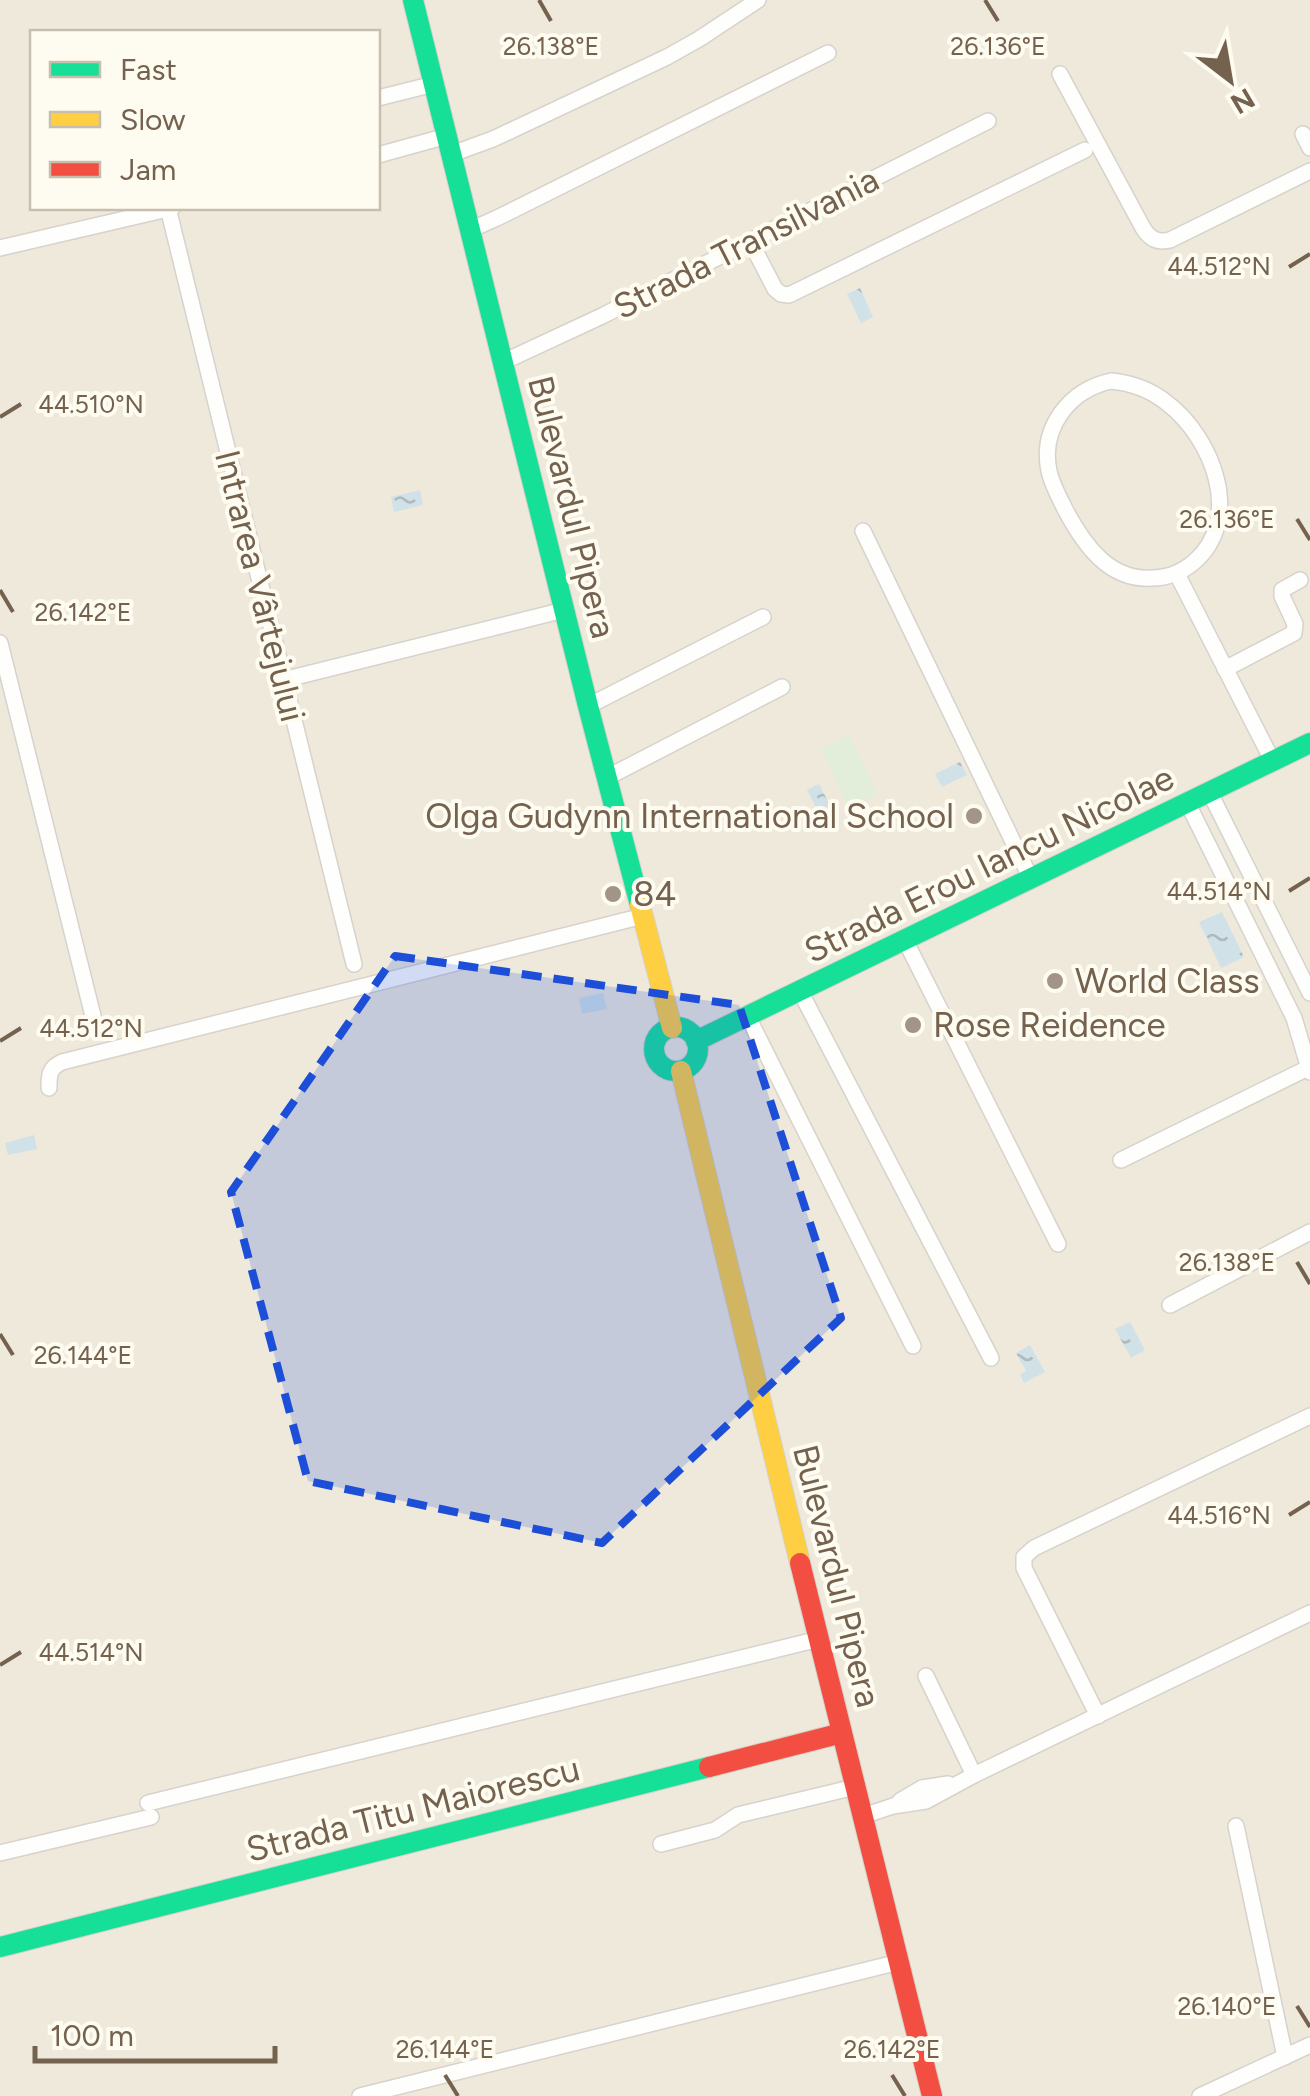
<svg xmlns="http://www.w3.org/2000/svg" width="1310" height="2096" viewBox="0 0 1310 2096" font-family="Figtree,sans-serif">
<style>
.residential{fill:#efe9dc;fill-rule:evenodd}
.garden{fill:#e2eeda}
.water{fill:url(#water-ripples)}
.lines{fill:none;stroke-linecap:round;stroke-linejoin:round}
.street-casing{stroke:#d7d2cc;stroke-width:18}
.fast-casing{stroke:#d5d1c9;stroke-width:22}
.slow-casing{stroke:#d5d1c9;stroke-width:22}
.jam-casing{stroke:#d5d1c9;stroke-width:22}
.street{stroke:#fefefc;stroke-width:15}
.fast{stroke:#16e098;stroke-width:20}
.slow{stroke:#ffcf43;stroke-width:20}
.jam{stroke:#f24e42;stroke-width:20}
.marked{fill:#1d4ed8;fill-opacity:0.2;stroke:#1d4ed8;stroke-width:8;stroke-dasharray:20 12;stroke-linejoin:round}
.ticks{fill:none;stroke:#74624f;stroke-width:4}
.poi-dot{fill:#a29587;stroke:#fefbf0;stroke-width:4}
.labels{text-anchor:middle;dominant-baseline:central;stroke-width:8;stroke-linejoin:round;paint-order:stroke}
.street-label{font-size:35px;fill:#74624f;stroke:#fefbf0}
.poi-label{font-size:35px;fill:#74624f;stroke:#fefbf0;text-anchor:start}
.ticks-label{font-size:25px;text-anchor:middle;fill:#74624f;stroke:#fefbf0;stroke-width:8;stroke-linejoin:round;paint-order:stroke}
</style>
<defs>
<pattern id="water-ripples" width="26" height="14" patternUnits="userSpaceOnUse" patternTransform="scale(2.5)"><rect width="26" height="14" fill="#d0e1e7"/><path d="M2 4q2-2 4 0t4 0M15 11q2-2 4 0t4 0" fill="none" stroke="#adbabe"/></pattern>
</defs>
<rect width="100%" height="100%" fill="#f7f5ee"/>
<path class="residential" d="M 0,0 L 1310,0 L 1310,2096 L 0,2096 ZM 32,32 L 378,32 L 378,208 L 32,208 Z"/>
<path class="garden" d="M 849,735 L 878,794 L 849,808 L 821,749 Z"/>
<g class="water">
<path d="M 860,288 L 873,317 L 861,323 L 847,294 Z"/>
<path d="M 420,490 L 423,505 L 394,512 L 391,497 Z"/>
<path d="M 960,762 L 967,775 L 942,787 L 935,774 Z"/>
<path d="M 819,784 L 832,809 L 820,815 L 807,790 Z"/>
<path d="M 1222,912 L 1244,957 L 1221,968 L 1199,922 Z"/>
<path d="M 603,993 L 607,1009 L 582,1014 L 579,998 Z"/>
<path d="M 34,1135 L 37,1149 L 8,1155 L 5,1143 Z"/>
<path d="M 1130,1322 L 1145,1350 L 1131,1358 L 1115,1329 Z"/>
<path d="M 1030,1345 L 1045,1372 L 1024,1383 L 1020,1375 L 1026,1371 L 1016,1353 Z"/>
</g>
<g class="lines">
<defs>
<g id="street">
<path d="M 1060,74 L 1143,228 C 1150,239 1157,243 1170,240 L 1310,171"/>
<path d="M 378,98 L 434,84"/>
<path d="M 1303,134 L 1310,148"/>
<path d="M 452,154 L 493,139 L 667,57 L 699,39 L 758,0"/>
<path d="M 378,155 L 447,136"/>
<path d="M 168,208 L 354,964"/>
<path d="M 470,230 L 497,218 L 828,53"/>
<path d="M 750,241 L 775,289 L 781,294 L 789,295 L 1085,150"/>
<path d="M 0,248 L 172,208"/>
<path d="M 503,362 L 602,316 L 988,121"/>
<path d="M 1111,381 C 1132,383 1151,390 1167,403 C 1213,438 1244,519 1194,562 C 1181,573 1168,578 1152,578 C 1110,581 1085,546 1067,513 C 1060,499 1052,485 1049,471 C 1040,427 1070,390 1111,381 Z"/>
<path d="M 863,531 L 1031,879"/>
<path d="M 1177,574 L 1273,762"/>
<path d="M 0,643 L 96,1028"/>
<path d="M 1225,669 L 1294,633 L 1295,624 L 1282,596 L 1282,590 L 1300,580"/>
<path d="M 283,680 L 564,610"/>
<path d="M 588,706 L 763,617"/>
<path d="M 606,778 L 782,687"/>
<path d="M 1210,793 L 1310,993"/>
<path d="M 1188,804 L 1294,1018 L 1310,1072"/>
<path d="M 905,940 L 1058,1244"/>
<path d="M 800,991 L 991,1358"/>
<path d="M 748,1017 L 913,1346"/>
<path d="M 49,1088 C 49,1075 49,1068 62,1062 L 643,916"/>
<path d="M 1121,1160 L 1308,1068"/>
<path d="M 1170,1305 L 1310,1232"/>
<path d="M 926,1676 L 974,1775"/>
<path d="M 1098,1716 L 1024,1568 L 1024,1557 L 1034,1548 L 1310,1416"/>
<path d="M 900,1801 L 922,1788 L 948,1784"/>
<path d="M 148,1803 L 819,1639"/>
<path d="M 863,1816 L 893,1806 L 926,1801 L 974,1775 L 1310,1613"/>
<path d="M 1236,1826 L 1285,2057"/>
<path d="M 661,1844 L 715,1830 L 738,1815 L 855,1787"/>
<path d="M 0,1853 L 151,1817"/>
<path d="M 360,2096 L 899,1962"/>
<path d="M 1200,2096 L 1310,2045"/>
</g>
<g id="fast">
<path d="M 413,0 L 588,706 L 640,905"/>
<circle cx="676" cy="1049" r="22"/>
<path d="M 696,1041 L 1310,743"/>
<path d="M 0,1947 L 709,1767"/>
</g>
<g id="slow">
<path d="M 640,905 L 672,1028"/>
<path d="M 681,1071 L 800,1563"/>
</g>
<g id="jam">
<path d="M 800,1563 L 932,2096"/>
<path d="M 709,1767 L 842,1733"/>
</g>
</defs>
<use href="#street" class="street-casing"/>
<use href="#fast" class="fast-casing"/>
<use href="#slow" class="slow-casing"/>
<use href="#jam" class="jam-casing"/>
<use href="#street" class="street"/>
<use href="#fast" class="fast"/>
<use href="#slow" class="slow"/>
<use href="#jam" class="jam"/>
</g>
<path class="marked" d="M 395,956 L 739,1005 L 841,1318 L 602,1543 L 308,1481 L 231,1192 Z"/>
<path class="ticks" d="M 539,0 L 551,21M 985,0 L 998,21M 1289,267 L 1310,254M 0,417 L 21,404M 1297,519 L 1310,540M 0,590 L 13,612M 1289,891 L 1310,878M 0,1041 L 21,1028M 1297,1262 L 1310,1284M 0,1334 L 13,1355M 1289,1515 L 1310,1502M 0,1665 L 21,1652M 1297,2006 L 1310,2027M 445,2075 L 458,2096M 892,2075 L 905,2096"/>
<g class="poi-dot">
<circle cx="974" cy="816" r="10"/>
<circle cx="613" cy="894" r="10"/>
<circle cx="1055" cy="981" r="10"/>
<circle cx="913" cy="1025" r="10"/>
</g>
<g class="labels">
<g class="street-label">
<text transform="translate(746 243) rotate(-27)">Strada Transilvania</text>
<text transform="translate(572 507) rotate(76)">Bulevardul Pipera</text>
<text transform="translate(260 586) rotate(76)">Intrarea Vârtejului</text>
<text transform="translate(989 864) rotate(-26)">Strada Erou Iancu Nicolae</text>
<text transform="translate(837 1576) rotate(76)">Bulevardul Pipera</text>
<text transform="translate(413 1809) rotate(-14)">Strada Titu Maiorescu</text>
</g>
<g class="poi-label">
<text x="954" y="816" text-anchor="end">Olga Gudynn International School</text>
<text x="633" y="894">84</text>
<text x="1075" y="981">World Class</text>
<text x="933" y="1025">Rose Reidence</text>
</g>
</g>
<g class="ticks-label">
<text x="551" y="55">26.138°E</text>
<text x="998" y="55">26.136°E</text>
<text x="1219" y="275">44.512°N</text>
<text x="91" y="413">44.510°N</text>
<text x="1227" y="528">26.136°E</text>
<text x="83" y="621">26.142°E</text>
<text x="1219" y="900">44.514°N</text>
<text x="91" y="1037">44.512°N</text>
<text x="1227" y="1271">26.138°E</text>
<text x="83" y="1364">26.144°E</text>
<text x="1219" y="1524">44.516°N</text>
<text x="91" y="1661">44.514°N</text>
<text x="1227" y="2015">26.140°E</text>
<text x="445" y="2058">26.144°E</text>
<text x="892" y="2058">26.142°E</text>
</g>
<rect x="30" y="30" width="350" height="180" fill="#fefbf0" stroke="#c7beb0" stroke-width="2.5"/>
<rect x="50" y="62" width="50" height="15" fill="#16e098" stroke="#c7beb0" stroke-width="2.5"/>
<text x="120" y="80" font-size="30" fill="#74624f">Fast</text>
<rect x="50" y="112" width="50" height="15" fill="#ffcf43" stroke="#c7beb0" stroke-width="2.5"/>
<text x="120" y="130" font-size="30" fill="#74624f">Slow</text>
<rect x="50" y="162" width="50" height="15" fill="#f24e42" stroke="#c7beb0" stroke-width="2.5"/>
<text x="120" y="180" font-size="30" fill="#74624f">Jam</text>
<g transform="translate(1230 80) rotate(149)" stroke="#fefbf0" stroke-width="8" paint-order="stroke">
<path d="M0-8L18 38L0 25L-18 38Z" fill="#74624f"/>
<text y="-15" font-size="28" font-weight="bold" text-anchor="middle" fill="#74624f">N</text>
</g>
<path d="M35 2046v15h240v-15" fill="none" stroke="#74624f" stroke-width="5"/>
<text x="50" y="2046" font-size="30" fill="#74624f" stroke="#fefbf0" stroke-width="8" paint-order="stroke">100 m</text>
</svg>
